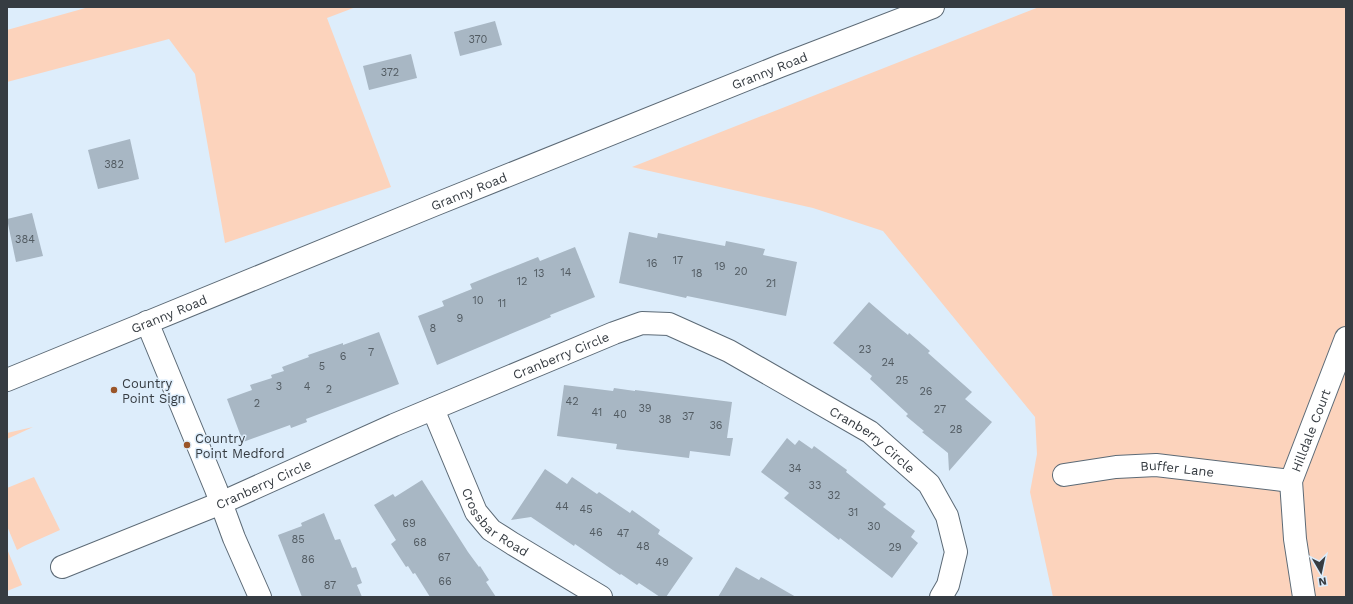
<svg xmlns="http://www.w3.org/2000/svg" width="1353" height="604" viewBox="0 0 1353 604" font-family="'Work Sans',sans-serif">
<style>
.green{fill:#fcd3bc}
.building{fill:#a8b7c4}
.lines{fill:none;stroke-linecap:round;stroke-linejoin:round}
.minor-casing{stroke:#5c6a76;stroke-width:24}
.minor{stroke:#fff;stroke-width:22}
.poi-dot{fill:#9a5529;stroke:#ddedfb;stroke-width:1.5}
.labels{text-anchor:middle;dominant-baseline:central;stroke-width:3;stroke-linejoin:round;paint-order:stroke}
.number-label{font-size:11px;fill:#525b62}
.street-label{font-size:13px;fill:#363c42;stroke:#ddedfb}
.poi-label{font-size:13px;fill:#363c42;stroke:#ddedfb;text-anchor:start}
</style>
<rect width="100%" height="100%" fill="#ddedfb"/>
<g class="green">
<path d="M 89,7 L 356,7 L 327,18 L 391,187 L 225,243 L 195,74 L 169,39 L 7,82 L 7,30 Z"/>
<path d="M 1039,7 L 1346,7 L 1346,597 L 1053,597 L 1030,492 L 1037,454 L 1035,417 L 883,231 L 813,208 L 632,167 Z"/>
<path d="M 33,427 L 7,439 L 7,433 Z"/>
<path d="M 34,477 L 60,530 L 24,546 L 17,550 L 7,526 L 7,488 Z"/>
<path d="M 7,549 L 22,585 L 7,591 Z"/>
</g>
<g class="building">
<path d="M 495,21 L 502,45 L 460,56 L 454,32 Z"/>
<path d="M 411,54 L 417,78 L 369,90 L 363,66 Z"/>
<path d="M 130,139 L 139,179 L 98,189 L 88,150 Z"/>
<path d="M 32,213 L 43,256 L 16,262 L 7,219 Z"/>
<path d="M 629,232 L 657,238 L 658,233 L 725,246 L 726,241 L 765,249 L 763,255 L 797,262 L 786,316 L 687,296 L 686,298 L 619,283 Z"/>
<path d="M 575,247 L 595,297 L 550,315 L 551,317 L 437,365 L 418,316 L 444,306 L 442,301 L 472,289 L 470,284 L 538,257 L 540,261 Z"/>
<path d="M 869,302 L 891,321 L 908,335 L 909,333 L 930,351 L 928,353 L 972,392 L 965,399 L 992,422 L 949,471 L 948,453 L 922,432 L 924,431 L 906,416 L 908,414 L 870,379 L 872,376 L 833,343 Z"/>
<path d="M 379,332 L 399,384 L 306,419 L 307,422 L 291,428 L 290,425 L 243,442 L 227,399 L 252,390 L 250,385 L 272,378 L 271,375 L 284,371 L 282,367 L 309,357 L 308,355 L 343,343 L 343,345 Z"/>
<path d="M 564,385 L 613,391 L 614,388 L 635,391 L 635,390 L 732,402 L 727,438 L 733,438 L 730,456 L 690,451 L 689,458 L 616,449 L 617,444 L 557,436 Z"/>
<path d="M 787,438 L 795,445 L 799,440 L 812,449 L 814,446 L 847,470 L 846,472 L 886,504 L 883,507 L 915,531 L 911,537 L 918,543 L 892,578 L 840,538 L 839,540 L 784,498 L 789,493 L 761,472 Z"/>
<path d="M 545,469 L 567,484 L 572,477 L 597,494 L 599,492 L 630,513 L 632,510 L 660,530 L 658,534 L 693,558 L 666,597 L 660,597 L 639,583 L 637,585 L 621,574 L 620,575 L 575,544 L 574,546 L 531,517 L 511,520 Z"/>
<path d="M 422,480 L 468,552 L 479,567 L 480,566 L 489,580 L 486,582 L 496,597 L 430,597 L 415,573 L 413,574 L 408,566 L 406,567 L 391,544 L 396,540 L 374,505 L 393,494 L 395,497 Z"/>
<path d="M 324,513 L 335,540 L 340,539 L 352,568 L 356,567 L 362,583 L 357,585 L 362,597 L 302,597 L 278,535 L 302,526 L 301,523 Z"/>
<path d="M 736,567 L 759,580 L 761,577 L 796,597 L 718,597 Z"/>
</g>
<g class="lines">
<defs>
<g id="minor">
<path d="M 147,322 L 216,489 L 234,538 L 260,597"/>
<path id="s1" d="M 7,380 L 434,205 L 780,66 L 933,7"/>
<path id="s2" d="M 433,409 L 476,512 L 491,530 L 513,544 L 601,597"/>
<path id="s3" d="M 1064,475 L 1116,467 L 1156,465 L 1291,481"/>
<path id="s4" d="M 62,567 L 221,503 L 394,425 L 614,333 L 642,323 L 669,324 L 729,351 L 870,432 L 929,484 L 947,516 L 956,552 L 948,585 L 941,597"/>
<path id="s5" d="M 1304,597 L 1295,539 L 1291,481 L 1346,338"/>
</g>
</defs>
<use href="#minor" class="minor-casing"/>
<use href="#minor" class="minor"/>
</g>
<g class="poi-dot">
<circle cx="114" cy="390" r="4"/>
<circle cx="187" cy="445" r="4"/>
</g>
<g class="labels">
<g class="number-label">
<text x="478" y="39">370</text>
<text x="390" y="72">372</text>
<text x="114" y="164">382</text>
<text x="25" y="239">384</text>
<text x="678" y="260">17</text>
<text x="652" y="263">16</text>
<text x="720" y="266">19</text>
<text x="741" y="271">20</text>
<text x="566" y="272">14</text>
<text x="539" y="273">13</text>
<text x="697" y="273">18</text>
<text x="522" y="281">12</text>
<text x="771" y="283">21</text>
<text x="478" y="300">10</text>
<text x="502" y="303">11</text>
<text x="460" y="318">9</text>
<text x="433" y="328">8</text>
<text x="865" y="349">23</text>
<text x="371" y="352">7</text>
<text x="343" y="356">6</text>
<text x="888" y="362">24</text>
<text x="322" y="366">5</text>
<text x="902" y="380">25</text>
<text x="279" y="386">3</text>
<text x="307" y="386">4</text>
<text x="329" y="389">2</text>
<text x="926" y="391">26</text>
<text x="572" y="401">42</text>
<text x="257" y="403">2</text>
<text x="645" y="408">39</text>
<text x="940" y="409">27</text>
<text x="597" y="412">41</text>
<text x="620" y="414">40</text>
<text x="688" y="416">37</text>
<text x="665" y="419">38</text>
<text x="716" y="425">36</text>
<text x="956" y="429">28</text>
<text x="795" y="468">34</text>
<text x="815" y="485">33</text>
<text x="834" y="495">32</text>
<text x="562" y="506">44</text>
<text x="586" y="509">45</text>
<text x="853" y="512">31</text>
<text x="409" y="523">69</text>
<text x="874" y="526">30</text>
<text x="596" y="532">46</text>
<text x="623" y="533">47</text>
<text x="298" y="539">85</text>
<text x="420" y="542">68</text>
<text x="643" y="546">48</text>
<text x="895" y="547">29</text>
<text x="444" y="557">67</text>
<text x="308" y="559">86</text>
<text x="662" y="562">49</text>
<text x="445" y="581">66</text>
<text x="330" y="585">87</text>
</g>
<g class="street-label">
<text stroke="none"><textPath href="#s1" startOffset="823">Granny Road</textPath></text>
<text stroke="none"><textPath href="#s1" startOffset="499">Granny Road</textPath></text>
<text stroke="none"><textPath href="#s1" startOffset="175">Granny Road</textPath></text>
<text stroke="none"><textPath href="#s4" startOffset="542">Cranberry Circle</textPath></text>
<text stroke="none"><textPath href="#s5" startOffset="171">Hilldale Court</textPath></text>
<text stroke="none"><textPath href="#s4" startOffset="891">Cranberry Circle</textPath></text>
<text stroke="none"><textPath href="#s3" startOffset="114">Buffer Lane</textPath></text>
<text stroke="none"><textPath href="#s4" startOffset="218">Cranberry Circle</textPath></text>
<text stroke="none"><textPath href="#s2" startOffset="132">Crossbar Road</textPath></text>
</g>
<g class="poi-label">
<text x="122" y="383">Country<tspan x="122" dy="15">Point Sign</tspan></text>
<text x="195" y="438">Country<tspan x="195" dy="15">Point Medford</tspan></text>
</g>
</g>
<rect width="1353" height="604" fill="none" stroke="#363c42" stroke-width="16"/>
<g transform="translate(1321 572) rotate(171)" stroke="#ddedfb" stroke-width="3" paint-order="stroke">
<path d="M0-3L7 15L0 10L-7 15Z" fill="#363c42"/>
<text y="-6" font-size="11" font-weight="bold" text-anchor="middle" fill="#363c42">N</text>
</g>
</svg>
